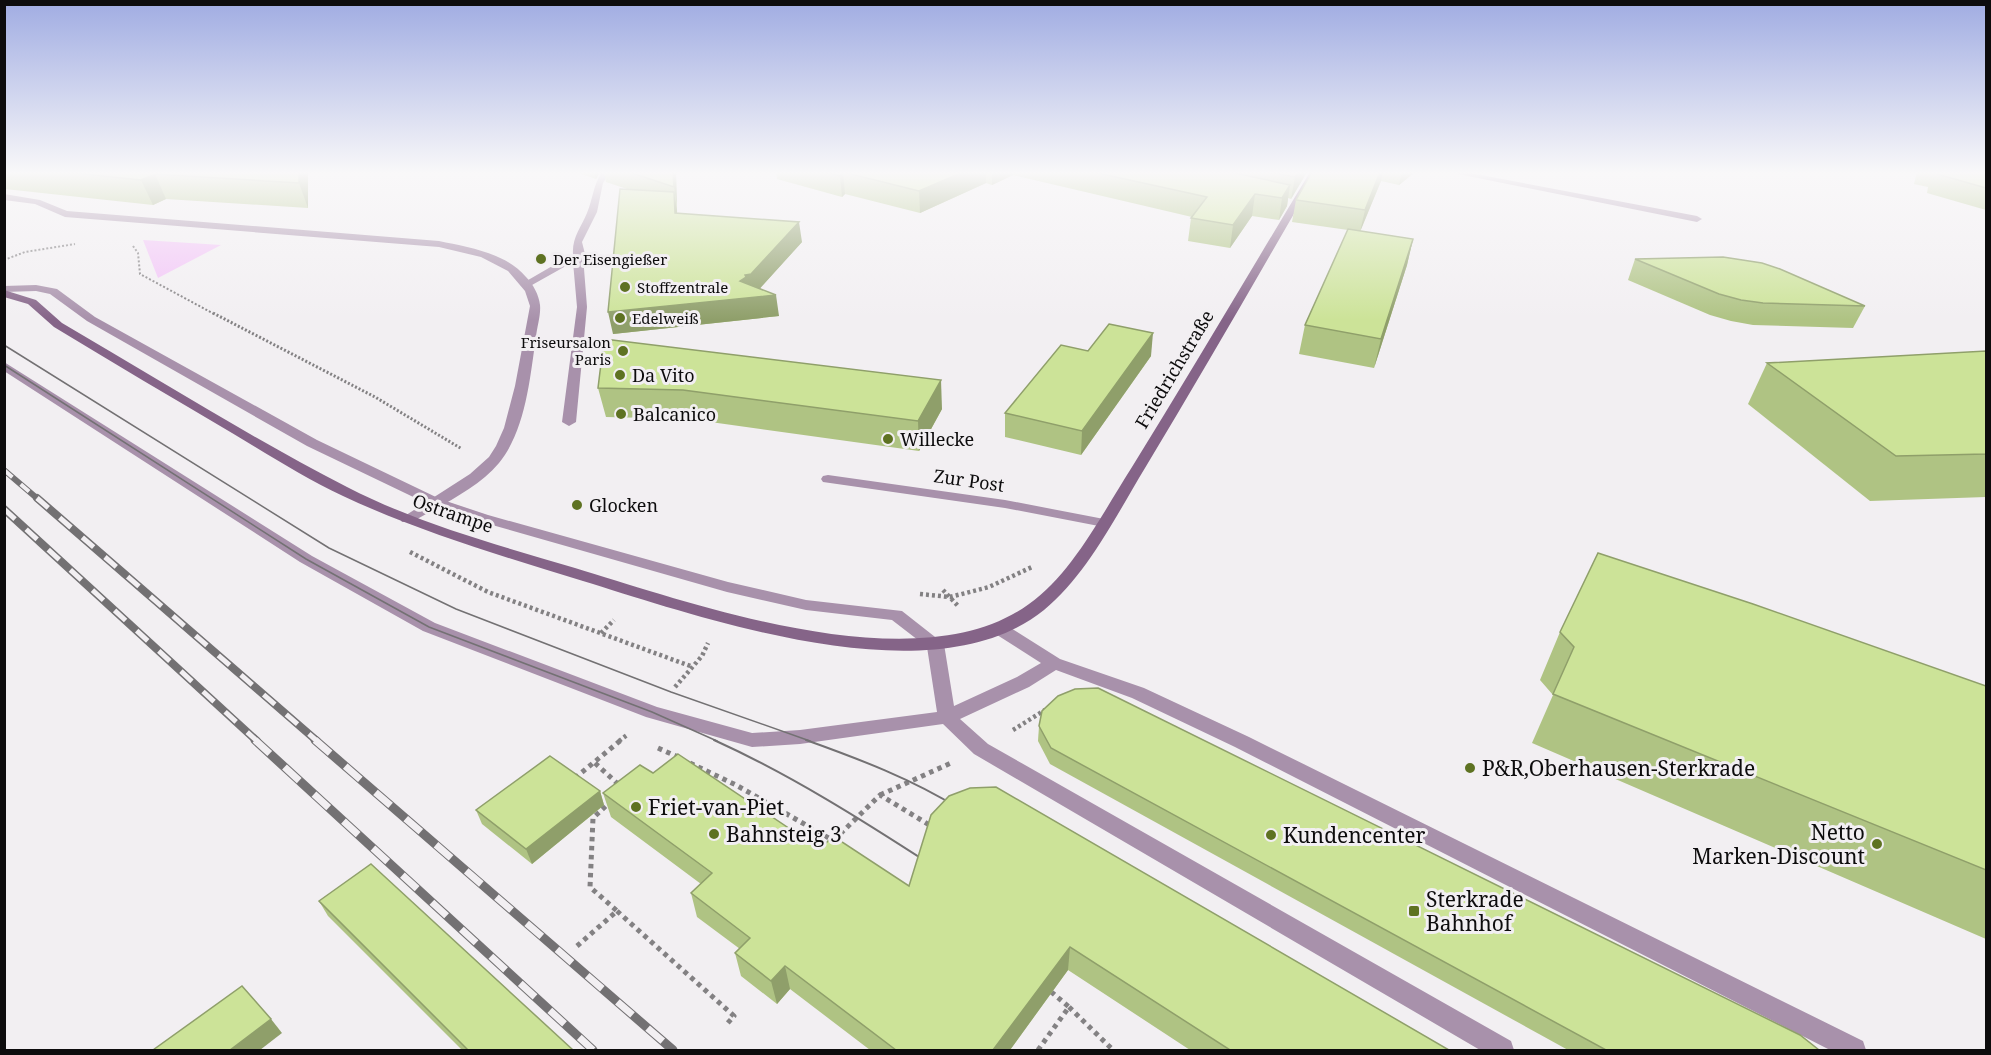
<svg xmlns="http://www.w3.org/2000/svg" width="1991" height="1055" viewBox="0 0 1991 1055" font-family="'Noto Serif',serif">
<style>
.green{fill:#f2c3f7}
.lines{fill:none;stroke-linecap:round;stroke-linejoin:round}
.path-far3{stroke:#838183;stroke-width:2;stroke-dasharray:2 2;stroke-linecap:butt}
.path-far2{stroke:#838183;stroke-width:3;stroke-dasharray:2 2;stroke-linecap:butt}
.path-far1{stroke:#838183;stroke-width:4.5;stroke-dasharray:3 3;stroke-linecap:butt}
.path{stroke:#838183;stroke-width:5;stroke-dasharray:4.5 4.5;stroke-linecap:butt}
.service{fill:#a891ab;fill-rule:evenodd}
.pedestrian{fill:#a891ab;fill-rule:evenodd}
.minor{fill:#a891ab;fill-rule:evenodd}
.secondary{fill:#856488;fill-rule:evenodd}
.tram-far1{stroke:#737173;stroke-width:1.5}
.tram{stroke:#737173;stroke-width:2}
.rail-far2-casing{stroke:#737173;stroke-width:6}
.rail-far1-casing{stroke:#737173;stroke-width:8}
.rail-casing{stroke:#737173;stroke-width:9}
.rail-far2{stroke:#f2eff2;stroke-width:4;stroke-dasharray:11;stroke-linecap:butt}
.rail-far1{stroke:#f2eff2;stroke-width:5;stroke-dasharray:15;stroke-linecap:butt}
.rail{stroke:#f2eff2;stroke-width:7;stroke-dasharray:20;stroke-linecap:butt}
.wall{fill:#afc383}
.shaded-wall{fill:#8f9f6a}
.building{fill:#cce398;stroke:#8f9f6a;stroke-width:1.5}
.poi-dot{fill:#5e7222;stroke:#f2eff2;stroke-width:2}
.labels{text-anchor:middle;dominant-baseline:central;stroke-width:6;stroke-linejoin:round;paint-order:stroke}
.far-poi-label{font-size:15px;fill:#0d0c0d;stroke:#f2eff2;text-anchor:start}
.street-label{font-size:18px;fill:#0d0c0d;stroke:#f2eff2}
.poi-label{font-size:18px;fill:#0d0c0d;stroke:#f2eff2;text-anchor:start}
.near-poi-label{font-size:21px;fill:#0d0c0d;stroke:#f2eff2;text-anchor:start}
</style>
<rect width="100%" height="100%" fill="#f2eff2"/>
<path class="green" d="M 143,240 L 221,245 L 158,278 Z"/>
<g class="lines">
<g class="path-far3">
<path d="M 133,246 L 138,253 L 140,274 L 216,315"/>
<path d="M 4,260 L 25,252 L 75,244"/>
</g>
<path class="path-far2" d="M 213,313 L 375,397 L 462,449"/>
<g class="path-far1">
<path d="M 410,552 L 488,592 L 693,667"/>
<path d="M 943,590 L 959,607"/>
<path d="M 920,594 L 950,597 L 989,587 L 1032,567"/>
<path d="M 601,633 L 614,620"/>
<path d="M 675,687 L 702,656 L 708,643"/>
<path d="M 1013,730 L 1045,710"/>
<path d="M 619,741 L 627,735"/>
</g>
<g class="path">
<path d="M 658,748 L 678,757"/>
<path d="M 595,763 L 619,785"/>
<path d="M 690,763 L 736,785 L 834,841"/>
<path d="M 575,778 L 621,740"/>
<path d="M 880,795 L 951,763"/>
<path d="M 834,840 L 880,795 L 931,826"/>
<path d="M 617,911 L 734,1016 L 725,1026"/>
<path d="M 577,946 L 617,911 L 590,887 L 593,818 L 609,803"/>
<path d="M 1069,1007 L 1113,1050"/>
<path d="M 1038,1050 L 1069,1007 L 1049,990"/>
</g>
<path class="service" d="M 36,285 L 57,289 L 95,317 L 317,440 L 440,499 L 488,515 L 728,582 L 806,600 L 902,611 L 944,644 L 954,706 L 1017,677 L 1041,663 L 994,633 L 992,629 L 994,625 L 1006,625 L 1060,659 L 1144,688 L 1249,737 L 1863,1041 L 1866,1050 L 1830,1050 L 1235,747 L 1132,698 L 1056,670 L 1029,687 L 960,719 L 988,744 L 1511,1041 L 1514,1050 L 1480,1050 L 974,754 L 943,724 L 800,744 L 752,747 L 646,717 L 423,631 L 300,562 L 4,371 L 4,362 L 312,556 L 435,623 L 657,707 L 752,733 L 800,730 L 937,712 L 927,647 L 892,620 L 806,610 L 727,592 L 478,521 L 430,505 L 307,446 L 87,321 L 50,294 L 36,291 L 4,292 L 4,286 Z"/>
<path class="pedestrian" d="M 602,172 L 610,172 L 603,183 L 597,212 L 582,242 L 585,254 L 583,256 L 587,307 L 576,422 L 569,426 L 562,422 L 577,307 L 573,262 L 532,285 L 523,283 L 573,254 C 572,237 581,228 587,213 C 593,199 593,185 602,172 Z"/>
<g class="minor">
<path d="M 1448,172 L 1465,172 L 1697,216 L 1702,219 L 1697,222 Z"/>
<path d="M 4,194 L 40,200 L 67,211 L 439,241 C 468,247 506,253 526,277 C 533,284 539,295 540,305 C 541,315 537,327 536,337 C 530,377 526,430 499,463 C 477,489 441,505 412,522 L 402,522 L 400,519 L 470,474 L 489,457 L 496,446 L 504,428 L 515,386 L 530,306 L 525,291 L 508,271 L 481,257 L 439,247 L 65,217 L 35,204 L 4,200 Z"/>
<path d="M 828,475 L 1005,500 L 1104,519 L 1111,523 L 1104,527 L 1005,508 L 823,482 L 821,479 L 823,476 Z"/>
</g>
<path class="secondary" d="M 1310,172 L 1318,172 C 1261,271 1204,370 1145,468 C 1117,514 1087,575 1044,610 C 933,700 704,618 583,581 C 502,556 420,532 343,496 C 305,478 269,455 232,433 C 173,398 113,363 54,327 L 28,304 L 4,297 L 4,290 L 36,300 L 62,323 C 156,378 250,437 347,487 C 419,524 498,545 575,568 C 694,604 919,685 1029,604 C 1073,573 1103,512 1132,467 C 1192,370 1251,270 1310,172 Z"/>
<g class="tram-far1">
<path d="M 4,345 L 329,548 L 456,609 L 671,692 L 810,741"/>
<path d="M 4,365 L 306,559 L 429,627 L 652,712 L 717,741"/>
</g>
<g class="tram">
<path d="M 714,740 C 791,775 862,820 933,866"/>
<path d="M 806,740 C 859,759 912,779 960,809"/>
</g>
<defs>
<path id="rail-far2" d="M 4,470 L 39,500"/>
<g id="rail-far1">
<path d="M 37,498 L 317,741"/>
<path d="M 4,509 L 257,741"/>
</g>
<g id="rail">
<path d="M 255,740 L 593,1050"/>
<path d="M 315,740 L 673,1050"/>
</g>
</defs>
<use href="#rail-far2" class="rail-far2-casing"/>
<use href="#rail-far1" class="rail-far1-casing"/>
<use href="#rail" class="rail-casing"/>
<use href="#rail-far2" class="rail-far2"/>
<use href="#rail-far1" class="rail-far1"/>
<use href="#rail" class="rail"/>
</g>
<g class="wall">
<path d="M 4,172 L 308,172 L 308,208 L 166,199 L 153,205 L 5,189 Z"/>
<path d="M 576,172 L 600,172 L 596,179 Z"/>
<path d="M 604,172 L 676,172 L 677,213 L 802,242 L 760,288 L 779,316 L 613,334 L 627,189 L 606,182 Z"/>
<path d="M 776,172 L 1307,172 L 1291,199 L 1288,198 L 1287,206 L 1279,220 L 1252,216 L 1230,248 L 1188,241 L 1191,218 L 1192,217 L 1013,175 L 992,185 L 986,183 L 920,213 L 845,194 L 842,197 L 777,179 Z"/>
<path d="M 1312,172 L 1415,172 L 1399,185 L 1381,181 L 1360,231 L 1413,239 L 1407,265 L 1374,368 L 1299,354 L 1305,325 L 1348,230 L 1292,222 L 1296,200 Z"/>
<path d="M 1917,172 L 1986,172 L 1986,210 L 1927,193 L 1928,187 L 1914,184 Z"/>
<path d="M 1635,259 L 1865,306 L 1853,328 L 1753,325 L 1731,321 L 1710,315 L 1628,280 Z"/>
<path d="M 604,339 L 942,409 L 919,451 L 689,419 L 606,417 L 598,388 Z"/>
<path d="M 1088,351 L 1151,356 L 1081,455 L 1005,437 L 1005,413 Z"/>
<path d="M 1986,351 L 1986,497 L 1870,501 L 1748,404 L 1767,363 Z"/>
<path d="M 1560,632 L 1986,686 L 1986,939 L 1532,743 L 1553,695 L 1540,680 Z"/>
<path d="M 1039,726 L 1819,1050 L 1568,1050 L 1050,764 L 1038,741 Z"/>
<path d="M 653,773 L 820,849 L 909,886 L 1449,1050 L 1190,1050 L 1068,970 L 1010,1050 L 870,1050 L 790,989 L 777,1004 L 741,976 L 735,953 L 740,949 L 697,917 L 691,893 L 701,884 L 611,817 L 603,793 Z"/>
<path d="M 600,791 L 604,805 L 532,864 L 482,824 L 476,810 Z"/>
<path d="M 319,901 L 573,1050 L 462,1050 L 328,916 Z"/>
</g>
<g class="shaded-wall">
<path d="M 299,172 L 308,172 L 308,208 L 299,183 Z"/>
<path d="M 594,172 L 600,172 L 596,179 Z"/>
<path d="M 673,172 L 676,172 L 677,206 L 674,187 Z"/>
<path d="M 843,172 L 845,194 L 842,197 L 840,176 Z"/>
<path d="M 963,172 L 986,172 L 986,183 L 920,213 L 919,191 Z"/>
<path d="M 992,172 L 1013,172 L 1013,175 L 992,185 Z"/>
<path d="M 1298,172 L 1307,172 L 1291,199 L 1295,177 Z"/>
<path d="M 1380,172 L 1383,172 L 1381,181 L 1360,232 L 1365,210 Z"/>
<path d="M 1402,172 L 1415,172 L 1399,185 Z"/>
<path d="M 155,174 L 166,199 L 153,205 L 141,180 Z"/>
<path d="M 1290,185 L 1287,206 L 1279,220 L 1282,198 Z"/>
<path d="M 674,192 L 677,210 L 678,232 L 675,213 Z"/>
<path d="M 1255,194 L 1252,216 L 1230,248 L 1233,225 Z"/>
<path d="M 799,222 L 802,242 L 754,295 L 776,295 L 779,316 L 613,334 L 608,312 L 745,275 Z"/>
<path d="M 1413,239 L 1407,265 L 1374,368 L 1381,339 Z"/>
<path d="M 1153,333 L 1151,356 L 1081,455 L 1082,431 Z"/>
<path d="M 941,380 L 942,409 L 919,451 L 918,421 Z"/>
<path d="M 600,791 L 604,805 L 532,864 L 526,849 Z"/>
<path d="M 1070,947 L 1068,970 L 1010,1050 L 993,1050 Z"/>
<path d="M 785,966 L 790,989 L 777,1004 L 771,981 Z"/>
<path d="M 271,1019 L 282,1033 L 260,1050 L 230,1050 Z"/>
</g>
<g class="building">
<path d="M 66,172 L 299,172 L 299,183 L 155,174 L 141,180 Z"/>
<path d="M 629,172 L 673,172 L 674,187 Z"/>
<path d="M 826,172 L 963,172 L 919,191 L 843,172 L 840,176 Z"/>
<path d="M 1093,172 L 1230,172 L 1290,185 L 1282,198 L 1255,194 L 1233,225 L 1191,218 L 1207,197 Z"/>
<path d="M 1269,172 L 1298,172 L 1295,177 Z"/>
<path d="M 1312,172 L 1380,172 L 1365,210 L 1296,200 Z"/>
<path d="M 1937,172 L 1986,172 L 1986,188 L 1937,174 Z"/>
<path d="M 620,189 L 674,192 L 675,213 L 799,222 L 751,274 L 745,275 L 746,277 L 740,281 L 776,295 L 608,312 Z"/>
<path d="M 1348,229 L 1413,239 L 1381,339 L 1305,325 Z"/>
<path d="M 1723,257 L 1762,263 L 1780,269 L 1865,306 L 1763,303 L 1741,300 L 1719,294 L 1635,259 Z"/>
<path d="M 1109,324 L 1153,333 L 1082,431 L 1005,413 L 1061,345 L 1088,351 Z"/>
<path d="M 604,339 L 941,380 L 918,421 L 683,390 L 598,388 Z"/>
<path d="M 1986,351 L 1986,454 L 1896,456 L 1767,363 Z"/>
<path d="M 1598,553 L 1753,604 L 1986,686 L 1986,870 L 1553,694 L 1574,647 L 1560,632 Z"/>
<path d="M 1098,688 L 1800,1035 L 1819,1050 L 1606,1050 L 1051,748 L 1039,726 L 1042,711 L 1058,696 L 1075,689 Z"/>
<path d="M 678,754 L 820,849 L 833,836 L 909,886 L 931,815 L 949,796 L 970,788 L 996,787 L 1449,1050 L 1230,1050 L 1070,947 L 993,1050 L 896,1050 L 785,966 L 771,981 L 735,953 L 750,938 L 691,893 L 712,873 L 603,793 L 640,765 L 653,773 Z"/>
<path d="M 550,756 L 600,791 L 526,849 L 476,810 Z"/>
<path d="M 371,864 L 573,1050 L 468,1050 L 319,901 Z"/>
<path d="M 242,986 L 271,1019 L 230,1050 L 153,1050 Z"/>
</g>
<linearGradient id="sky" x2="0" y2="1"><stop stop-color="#a0ace2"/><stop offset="0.54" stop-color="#f9f8f9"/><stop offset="1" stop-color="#f9f8f9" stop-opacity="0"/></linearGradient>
<rect width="1991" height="320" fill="url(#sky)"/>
<g class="poi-dot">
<circle cx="541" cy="259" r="6"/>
<circle cx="625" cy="287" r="6"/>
<circle cx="620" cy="318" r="6"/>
<circle cx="623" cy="351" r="6"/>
<circle cx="620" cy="375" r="6"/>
<circle cx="621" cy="414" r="6"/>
<circle cx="888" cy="439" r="6"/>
<circle cx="577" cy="505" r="6"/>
<circle cx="1470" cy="768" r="6"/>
<circle cx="636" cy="807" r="6"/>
<circle cx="714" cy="834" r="6"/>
<circle cx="1271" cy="835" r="6"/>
<circle cx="1877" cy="844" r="6"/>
<rect x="1408" y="905" width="12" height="12" rx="3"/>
</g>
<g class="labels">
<g class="far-poi-label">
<text x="553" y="259">Der Eisengießer</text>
<text x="637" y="287">Stoffzentrale</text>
<text x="632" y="318">Edelweiß</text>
<text x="611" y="342" text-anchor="end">Friseursalon<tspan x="611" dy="17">Paris</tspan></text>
</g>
<g class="street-label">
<text transform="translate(1174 369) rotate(-59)">Friedrichstraße</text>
<text transform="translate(969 480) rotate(8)">Zur Post</text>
<text transform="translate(453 513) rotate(19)">Ostrampe</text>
</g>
<g class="poi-label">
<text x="632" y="375">Da Vito</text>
<text x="633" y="414">Balcanico</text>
<text x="900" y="439">Willecke</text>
<text x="589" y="505">Glocken</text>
</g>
<g class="near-poi-label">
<text x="1482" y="768">P&amp;R,Oberhausen-Sterkrade</text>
<text x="648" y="807">Friet-van-Piet</text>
<text x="1865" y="832" text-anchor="end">Netto<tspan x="1865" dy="24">Marken-Discount</tspan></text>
<text x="726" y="834">Bahnsteig 3</text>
<text x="1283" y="835">Kundencenter</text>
<text x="1426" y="899">Sterkrade<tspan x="1426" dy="24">Bahnhof</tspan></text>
</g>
</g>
<rect width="1991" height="1055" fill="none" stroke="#0d0c0d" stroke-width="12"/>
</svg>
